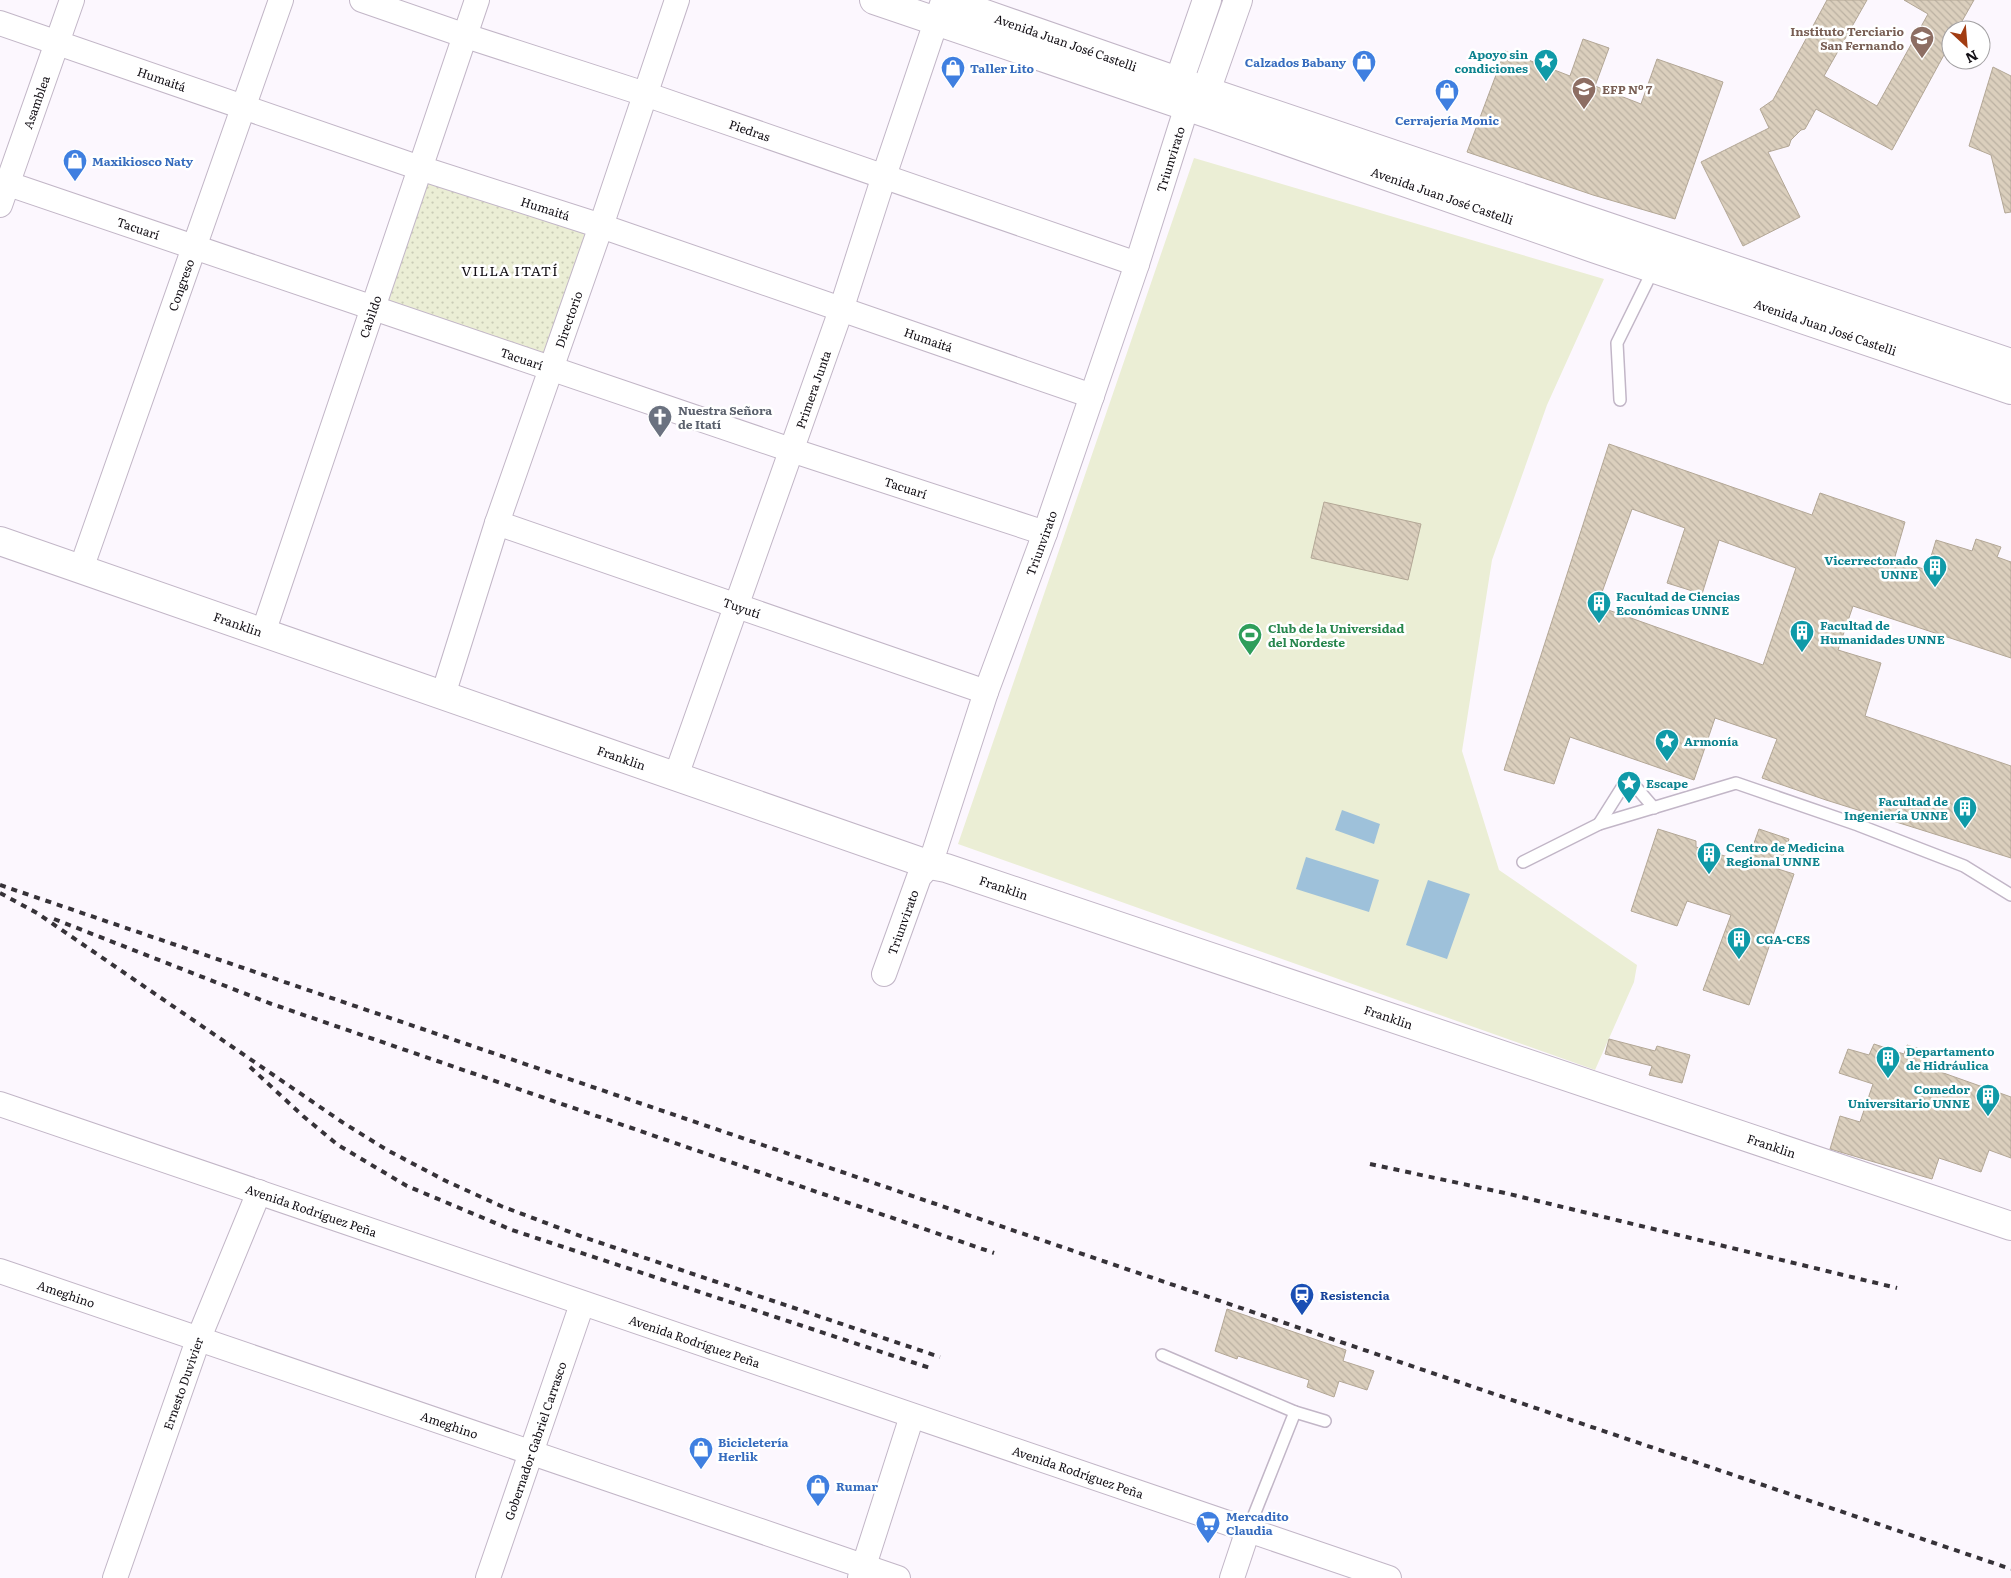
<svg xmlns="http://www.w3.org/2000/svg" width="2011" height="1578" viewBox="0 0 2011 1578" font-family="Literata,serif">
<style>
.park{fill:url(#park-dots)}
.garden{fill:#ebeed5}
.water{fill:#9ec1da}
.building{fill:url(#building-back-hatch);stroke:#b3a796;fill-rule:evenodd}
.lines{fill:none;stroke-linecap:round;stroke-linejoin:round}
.service-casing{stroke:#c2b6c7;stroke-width:14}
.minor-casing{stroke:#c2b6c7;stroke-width:26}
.tertiary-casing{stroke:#c2b6c7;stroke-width:30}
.secondary-casing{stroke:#c2b6c7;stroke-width:30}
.primary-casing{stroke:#c2b6c7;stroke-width:30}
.service{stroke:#fff;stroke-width:11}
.minor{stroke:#fff;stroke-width:24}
.tertiary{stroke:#fff;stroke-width:28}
.secondary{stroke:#fff;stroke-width:28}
.primary{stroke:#fff;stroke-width:28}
.rail{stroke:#363238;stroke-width:4;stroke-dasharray:6 6;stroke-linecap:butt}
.labels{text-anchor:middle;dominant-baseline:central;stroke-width:5;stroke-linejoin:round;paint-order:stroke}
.education-label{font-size:12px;font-weight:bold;fill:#785e54;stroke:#fff;text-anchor:end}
.street-label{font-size:12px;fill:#130f15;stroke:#fff}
.culture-label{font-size:12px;font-weight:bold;fill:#0d838f;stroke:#fff;text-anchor:start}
.shop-label{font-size:12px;font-weight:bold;fill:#366cbe;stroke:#fff;text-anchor:start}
.worship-label{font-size:12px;font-weight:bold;fill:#5b616d;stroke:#fff;text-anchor:start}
.leisure-label{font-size:12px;font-weight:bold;fill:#27864d;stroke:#fff;text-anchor:start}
.transit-label{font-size:12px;font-weight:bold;fill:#164399;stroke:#fff;text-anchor:start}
.neighbourhood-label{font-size:14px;letter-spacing:1px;fill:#130f15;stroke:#fff}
</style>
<defs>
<pattern id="park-dots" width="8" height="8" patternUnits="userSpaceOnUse" patternTransform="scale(1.25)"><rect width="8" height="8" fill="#ebeed5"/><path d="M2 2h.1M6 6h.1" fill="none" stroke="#c9cbb6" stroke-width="1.8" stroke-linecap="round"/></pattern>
<pattern id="building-back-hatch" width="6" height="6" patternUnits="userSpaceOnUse" patternTransform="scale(1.25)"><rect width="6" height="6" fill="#dbcfbd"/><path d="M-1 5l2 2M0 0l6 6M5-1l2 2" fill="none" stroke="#bbb1a2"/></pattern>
</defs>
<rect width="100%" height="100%" fill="#fcf7fe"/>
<path class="park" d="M 428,180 L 586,232 L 545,354 L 387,302 Z"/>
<path class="garden" d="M 1194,158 L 1604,279 L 1547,405 L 1492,560 L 1462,751 L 1499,870 L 1637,965 L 1634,982 L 1595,1070 L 958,844 Z"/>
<g class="water">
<path d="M 1342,810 L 1380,824 L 1374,844 L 1335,830 Z"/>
<path d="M 1306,857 L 1379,880 L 1369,912 L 1296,889 Z"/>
<path d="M 1428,880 L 1470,894 L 1447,959 L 1406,945 Z"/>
</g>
<g class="building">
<path d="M 1827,0 L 1867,0 L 1824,76 L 1877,106 L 1928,14 L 1904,0 L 1974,0 L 1957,30 L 1951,30 L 1951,42 L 1892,150 L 1816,109 L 1805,129 L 1801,130 L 1791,140 L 1789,146 L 1768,152 L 1800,217 L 1743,246 L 1701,162 L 1769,128 L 1760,109 L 1773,100 Z"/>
<path d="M 1583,39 L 1609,48 L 1595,86 L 1641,104 L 1657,59 L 1723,82 L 1675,219 L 1593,195 L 1467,152 L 1505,51 L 1570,76 Z"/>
<path d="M 1993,67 L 2011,76 L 2011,212 L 2005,213 L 1991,155 L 1969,146 Z"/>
<path d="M 1609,444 L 1812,515 L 1820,493 L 1905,522 L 1894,560 L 1927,570 L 1936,540 L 1972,551 L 1976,539 L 2001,547 L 1997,557 L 2011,562 L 2011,658 L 1853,606 L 1838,650 L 1881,663 L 1865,716 L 2011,766 L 2011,858 L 1826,800 L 1762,778 L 1777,739 L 1715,718 L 1694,780 L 1570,737 L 1554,784 L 1504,770 ZM 1632,509 L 1685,528 L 1667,583 L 1702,594 L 1719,540 L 1796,568 L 1763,665 L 1597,606 Z"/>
<path d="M 1324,502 L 1421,524 L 1408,580 L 1311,558 Z"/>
<path d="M 1658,829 L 1696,841 L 1696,847 L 1747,863 L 1759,829 L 1789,839 L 1778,869 L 1794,874 L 1749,1005 L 1703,990 L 1731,915 L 1687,901 L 1677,926 L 1631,911 Z"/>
<path d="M 1609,1039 L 1655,1051 L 1657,1046 L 1690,1055 L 1682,1083 L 1649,1075 L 1652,1066 L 1605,1054 Z"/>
<path d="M 1874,1044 L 1904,1054 L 1907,1045 L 1926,1051 L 1921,1065 L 2011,1097 L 2011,1158 L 1989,1150 L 1981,1172 L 1939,1158 L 1932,1179 L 1830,1149 L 1840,1116 L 1860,1122 L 1873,1084 L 1839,1073 L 1848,1049 L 1869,1055 Z"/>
<path d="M 1227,1309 L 1346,1350 L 1343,1361 L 1374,1371 L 1367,1390 L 1339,1381 L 1334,1397 L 1307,1387 L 1309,1380 L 1238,1356 L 1237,1359 L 1215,1351 Z"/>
</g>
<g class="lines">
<defs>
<g id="service">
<path d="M 1620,400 L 1617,343 L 1654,268"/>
<path d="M 1599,824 L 1628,778 L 1654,808"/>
<path d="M 1523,862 L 1599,824 L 1736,783 L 1858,825 L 1964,866 L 2011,895"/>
<path d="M 1162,1355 L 1295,1412 L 1325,1421"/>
<path d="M 1248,1530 L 1295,1412"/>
</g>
<g id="minor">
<path id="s1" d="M 362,0 L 466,36 L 645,94 L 1137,264"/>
<path id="s2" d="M 0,23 L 420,168 L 601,226 L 1092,396"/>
<path id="s3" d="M 0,181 L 791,450 L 1045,533"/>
<path id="s4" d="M 0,205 L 72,0"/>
<path id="s5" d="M 497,523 L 986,692"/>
<path id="s6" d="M 81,569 L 281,0"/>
<path id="s7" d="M 263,633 L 477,0"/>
<path id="s8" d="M 443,695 L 497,523 L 601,226 L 677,0"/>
<path id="s9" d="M 676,776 L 841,310 L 884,176 L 942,4"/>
<path id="s10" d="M 884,974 L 919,877 L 930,865 L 986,692 L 1045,533 L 1137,264 L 1187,106"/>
<path id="s11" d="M 0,1104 L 1389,1578"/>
<path id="s12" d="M 0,1271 L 898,1578"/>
<path id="s13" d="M 115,1578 L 198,1340 L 259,1192"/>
<path id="s14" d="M 488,1578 L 582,1304"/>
<path d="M 860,1578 L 912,1416"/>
<path d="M 1232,1578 L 1248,1530"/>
</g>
<g id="tertiary">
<path id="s15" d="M 0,541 L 930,865 L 946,868 L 2011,1226"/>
</g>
<g id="secondary">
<path d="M 1206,91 L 1238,0"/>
<path d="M 1186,103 L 1179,81 L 1207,0"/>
</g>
<g id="primary">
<path id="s16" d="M 874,0 L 1212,115 L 1593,248 L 2011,390"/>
<path id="s17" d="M 945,0 L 1206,91 L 2011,363"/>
</g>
</defs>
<use href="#service" class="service-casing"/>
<use href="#minor" class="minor-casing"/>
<use href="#tertiary" class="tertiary-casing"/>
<use href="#secondary" class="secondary-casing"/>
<use href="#primary" class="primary-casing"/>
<use href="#service" class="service"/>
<use href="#minor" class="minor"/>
<use href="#tertiary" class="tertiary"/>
<use href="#secondary" class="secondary"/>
<use href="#primary" class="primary"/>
<g class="rail">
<path d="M 0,885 L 1326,1337 L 2011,1569"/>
<path d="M 0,893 L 37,913 L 342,1122 L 387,1150 L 446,1181 L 501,1206 L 583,1237 L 940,1357"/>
<path d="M 54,919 L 269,1003 L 994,1253"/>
<path d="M 250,1067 L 303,1116 L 338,1145 L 407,1186 L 512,1230 L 930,1368"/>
<path d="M 1370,1164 L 1505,1193 L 1897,1288"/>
</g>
</g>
<defs>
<symbol id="university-pin" viewBox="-11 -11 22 30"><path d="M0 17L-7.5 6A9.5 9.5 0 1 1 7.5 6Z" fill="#8d6e63" stroke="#fff"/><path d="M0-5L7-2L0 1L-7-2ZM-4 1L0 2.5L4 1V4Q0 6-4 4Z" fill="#fff"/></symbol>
<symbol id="sight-pin" viewBox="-11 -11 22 30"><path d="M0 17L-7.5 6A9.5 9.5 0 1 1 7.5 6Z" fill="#0f9aa8" stroke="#fff"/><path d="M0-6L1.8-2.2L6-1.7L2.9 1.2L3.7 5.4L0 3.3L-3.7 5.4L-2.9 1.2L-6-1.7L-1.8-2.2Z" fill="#fff"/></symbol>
<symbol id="shop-pin" viewBox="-11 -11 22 30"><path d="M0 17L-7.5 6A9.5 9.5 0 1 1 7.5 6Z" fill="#3f7fe0" stroke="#fff"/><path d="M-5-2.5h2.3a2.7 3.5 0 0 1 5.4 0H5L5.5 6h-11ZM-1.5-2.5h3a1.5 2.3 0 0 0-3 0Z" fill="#fff"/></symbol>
<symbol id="school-pin" viewBox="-11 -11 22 30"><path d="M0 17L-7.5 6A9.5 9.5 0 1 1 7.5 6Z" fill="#8d6e63" stroke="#fff"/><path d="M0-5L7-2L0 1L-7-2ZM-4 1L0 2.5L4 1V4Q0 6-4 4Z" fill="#fff"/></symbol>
<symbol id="church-pin" viewBox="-11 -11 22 30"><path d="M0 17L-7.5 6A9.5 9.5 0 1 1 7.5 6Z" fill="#6b7280" stroke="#fff"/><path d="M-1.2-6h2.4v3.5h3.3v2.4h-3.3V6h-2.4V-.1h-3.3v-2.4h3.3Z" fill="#fff"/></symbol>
<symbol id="building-pin" viewBox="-11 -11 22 30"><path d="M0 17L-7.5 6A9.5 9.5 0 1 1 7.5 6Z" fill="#0f9aa8" stroke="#fff"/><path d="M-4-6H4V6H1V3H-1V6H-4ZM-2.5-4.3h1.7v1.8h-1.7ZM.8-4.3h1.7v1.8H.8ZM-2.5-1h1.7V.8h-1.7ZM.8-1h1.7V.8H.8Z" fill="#fff"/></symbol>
<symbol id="stadium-pin" viewBox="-11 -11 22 30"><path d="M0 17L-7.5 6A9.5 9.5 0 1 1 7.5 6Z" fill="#2e9e5b" stroke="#fff"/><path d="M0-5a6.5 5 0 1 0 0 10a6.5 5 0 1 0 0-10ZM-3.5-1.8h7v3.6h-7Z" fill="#fff"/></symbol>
<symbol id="station-pin" viewBox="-11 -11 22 30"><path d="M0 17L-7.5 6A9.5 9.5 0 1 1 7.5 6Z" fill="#1a4fb4" stroke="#fff"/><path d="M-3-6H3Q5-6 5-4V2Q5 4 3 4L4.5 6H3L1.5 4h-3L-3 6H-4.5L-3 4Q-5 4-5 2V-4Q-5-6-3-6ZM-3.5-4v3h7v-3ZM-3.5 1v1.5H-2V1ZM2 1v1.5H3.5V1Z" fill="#fff"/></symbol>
<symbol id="supermarket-pin" viewBox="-11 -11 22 30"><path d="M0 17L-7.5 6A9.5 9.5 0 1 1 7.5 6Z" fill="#3f7fe0" stroke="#fff"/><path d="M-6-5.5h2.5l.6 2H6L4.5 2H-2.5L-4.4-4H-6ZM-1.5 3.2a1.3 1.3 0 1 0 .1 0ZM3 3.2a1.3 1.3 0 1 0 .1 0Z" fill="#fff"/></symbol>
</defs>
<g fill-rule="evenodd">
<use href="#university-pin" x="1908" y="24" width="28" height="38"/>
<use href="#sight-pin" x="1532" y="47" width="28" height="38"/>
<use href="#shop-pin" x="1350" y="48" width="28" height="38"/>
<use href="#shop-pin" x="939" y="54" width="28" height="38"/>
<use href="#school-pin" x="1570" y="75" width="28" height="38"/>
<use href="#shop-pin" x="1433" y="77" width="28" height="38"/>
<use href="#shop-pin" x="61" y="147" width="28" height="38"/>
<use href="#church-pin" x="646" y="403" width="28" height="38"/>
<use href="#building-pin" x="1921" y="553" width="28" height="38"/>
<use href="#building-pin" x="1585" y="589" width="28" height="38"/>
<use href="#building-pin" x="1788" y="618" width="28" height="38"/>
<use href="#stadium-pin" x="1236" y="621" width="28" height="38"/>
<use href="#sight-pin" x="1653" y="727" width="28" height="38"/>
<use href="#sight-pin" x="1615" y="769" width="28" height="38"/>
<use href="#building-pin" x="1951" y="794" width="28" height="38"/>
<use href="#building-pin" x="1695" y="840" width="28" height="38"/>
<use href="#building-pin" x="1725" y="925" width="28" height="38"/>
<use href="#building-pin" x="1874" y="1044" width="28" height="38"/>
<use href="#building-pin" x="1974" y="1082" width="28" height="38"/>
<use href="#station-pin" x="1288" y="1281" width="28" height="38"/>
<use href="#shop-pin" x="687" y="1435" width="28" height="38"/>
<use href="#shop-pin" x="804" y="1472" width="28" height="38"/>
<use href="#supermarket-pin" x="1194" y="1509" width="28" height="38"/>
</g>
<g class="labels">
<g class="education-label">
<text x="1904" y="31">Instituto Terciario<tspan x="1904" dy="14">San Fernando</tspan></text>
<text x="1602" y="89" text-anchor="start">EFP Nº 7</text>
</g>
<g class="street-label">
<text stroke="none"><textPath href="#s17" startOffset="128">Avenida Juan José Castelli</textPath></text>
<text stroke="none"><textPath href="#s2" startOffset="171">Humaitá</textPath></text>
<text stroke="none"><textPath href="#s4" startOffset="109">Asamblea</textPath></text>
<text stroke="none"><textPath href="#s1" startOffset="409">Piedras</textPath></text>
<text stroke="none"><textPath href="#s10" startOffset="865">Triunvirato</textPath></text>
<text stroke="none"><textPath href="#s16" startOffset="601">Avenida Juan José Castelli</textPath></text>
<text stroke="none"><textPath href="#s2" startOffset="576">Humaitá</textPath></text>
<text stroke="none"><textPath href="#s3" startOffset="146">Tacuarí</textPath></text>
<text stroke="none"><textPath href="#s6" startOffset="301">Congreso</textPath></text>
<text stroke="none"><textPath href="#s7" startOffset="334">Cabildo</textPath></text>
<text stroke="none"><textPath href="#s8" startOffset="396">Directorio</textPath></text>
<text stroke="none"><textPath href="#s16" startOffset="1006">Avenida Juan José Castelli</textPath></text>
<text stroke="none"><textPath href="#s2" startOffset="981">Humaitá</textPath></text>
<text stroke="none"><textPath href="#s3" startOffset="551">Tacuarí</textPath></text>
<text stroke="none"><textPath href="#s9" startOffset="410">Primera Junta</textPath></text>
<text stroke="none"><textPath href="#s3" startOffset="956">Tacuarí</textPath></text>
<text stroke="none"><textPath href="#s10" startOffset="460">Triunvirato</textPath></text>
<text stroke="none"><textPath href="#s5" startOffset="259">Tuyutí</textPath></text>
<text stroke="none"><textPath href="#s15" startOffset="252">Franklin</textPath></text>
<text stroke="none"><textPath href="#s15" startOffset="658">Franklin</textPath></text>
<text stroke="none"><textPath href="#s15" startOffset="1062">Franklin</textPath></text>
<text stroke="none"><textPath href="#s10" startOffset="55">Triunvirato</textPath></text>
<text stroke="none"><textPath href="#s15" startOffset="1468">Franklin</textPath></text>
<text stroke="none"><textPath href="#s15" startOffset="1872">Franklin</textPath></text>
<text stroke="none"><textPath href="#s11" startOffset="329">Avenida Rodríguez Peña</textPath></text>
<text stroke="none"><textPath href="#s12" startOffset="70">Ameghino</textPath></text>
<text stroke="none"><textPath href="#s11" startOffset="734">Avenida Rodríguez Peña</textPath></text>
<text stroke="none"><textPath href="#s13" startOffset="206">Ernesto Duvivier</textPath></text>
<text stroke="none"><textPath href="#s12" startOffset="475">Ameghino</textPath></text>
<text stroke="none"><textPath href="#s14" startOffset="145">Gobernador Gabriel Carrasco</textPath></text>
<text stroke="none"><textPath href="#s11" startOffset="1139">Avenida Rodríguez Peña</textPath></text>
</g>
<g class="culture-label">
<text x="1528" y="54" text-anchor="end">Apoyo sin<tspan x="1528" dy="14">condiciones</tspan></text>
<text x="1918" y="560" text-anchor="end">Vicerrectorado<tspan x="1918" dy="14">UNNE</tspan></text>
<text x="1616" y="596">Facultad de Ciencias<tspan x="1616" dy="14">Económicas UNNE</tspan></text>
<text x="1820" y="625">Facultad de<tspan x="1820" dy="14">Humanidades UNNE</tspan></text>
<text x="1684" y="741">Armonía</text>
<text x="1646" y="783">Escape</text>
<text x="1948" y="801" text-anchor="end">Facultad de<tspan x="1948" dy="14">Ingeniería UNNE</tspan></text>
<text x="1726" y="847">Centro de Medicina<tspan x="1726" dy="14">Regional UNNE</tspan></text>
<text x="1756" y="939">CGA-CES</text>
<text x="1906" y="1051">Departamento<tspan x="1906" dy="14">de Hidráulica</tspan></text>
<text x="1970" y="1089" text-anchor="end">Comedor<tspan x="1970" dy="14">Universitario UNNE</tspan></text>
</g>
<g class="shop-label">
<text x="1346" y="62" text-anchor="end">Calzados Babany</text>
<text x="970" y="68">Taller Lito</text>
<text x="1447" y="120" text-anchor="middle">Cerrajería Monic</text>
<text x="92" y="161">Maxikiosco Naty</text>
<text x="718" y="1442">Bicicletería<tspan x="718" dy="14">Herlik</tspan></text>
<text x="836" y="1486">Rumar</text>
<text x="1226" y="1516">Mercadito<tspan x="1226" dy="14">Claudia</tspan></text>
</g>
<g class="worship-label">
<text x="678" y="410">Nuestra Señora<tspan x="678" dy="14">de Itatí</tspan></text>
</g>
<g class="leisure-label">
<text x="1268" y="628">Club de la Universidad<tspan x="1268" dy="14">del Nordeste</tspan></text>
</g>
<g class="transit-label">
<text x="1320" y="1295">Resistencia</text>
</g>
<g class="neighbourhood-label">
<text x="510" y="270">VILLA ITATÍ</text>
</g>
</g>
<g transform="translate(1966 45) rotate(154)"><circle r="24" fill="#ffffff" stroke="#a19fa1"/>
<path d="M0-4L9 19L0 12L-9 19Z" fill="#a23c12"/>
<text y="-8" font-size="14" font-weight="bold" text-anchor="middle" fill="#130f15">N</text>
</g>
</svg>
